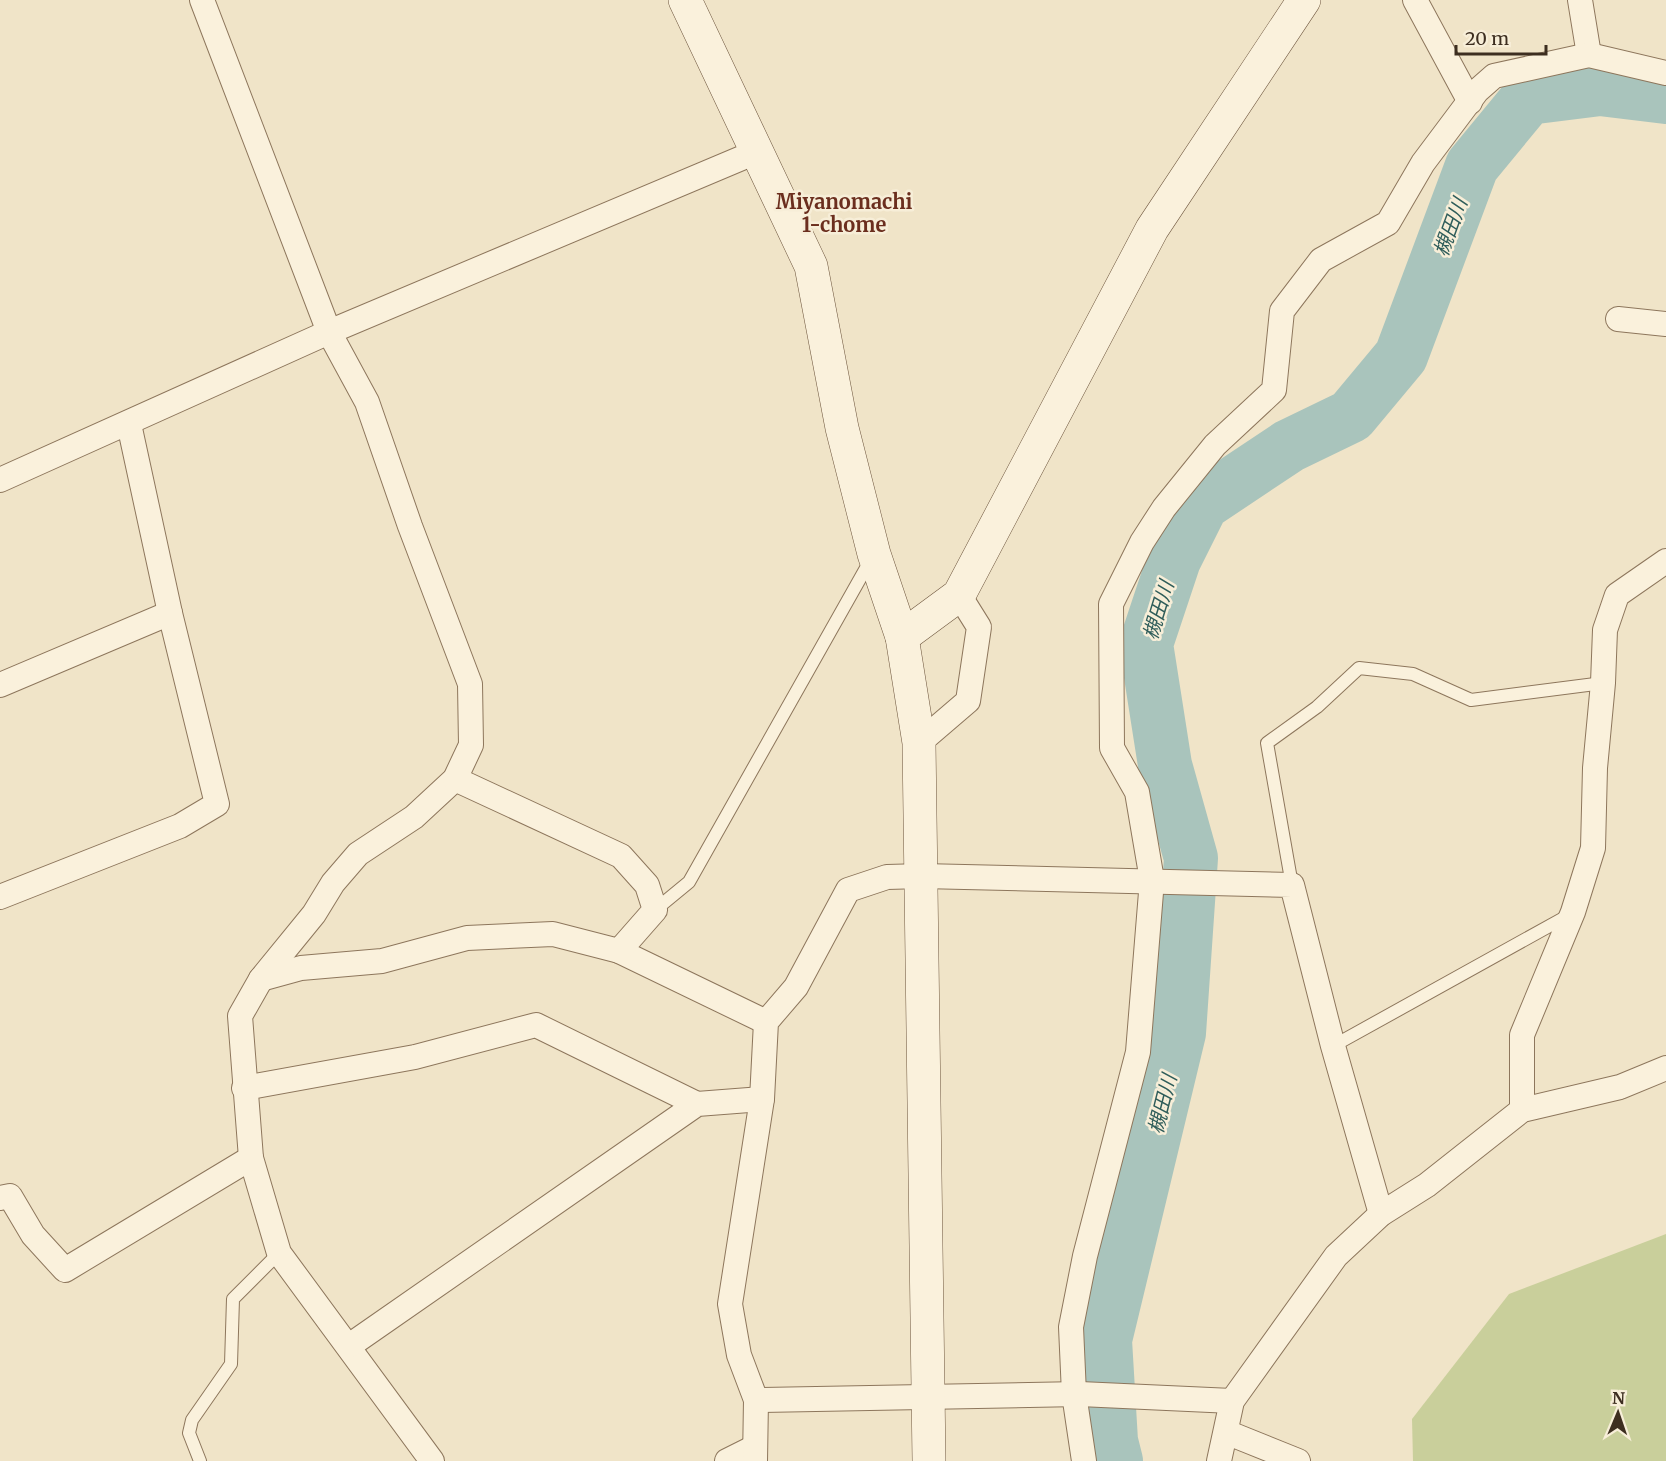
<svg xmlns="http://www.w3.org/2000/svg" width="1666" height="1461" viewBox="0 0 1666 1461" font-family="Merriweather,'Noto Sans JP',serif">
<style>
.green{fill:#c9cf9b}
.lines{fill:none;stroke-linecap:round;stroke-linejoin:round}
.river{stroke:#a9c4bc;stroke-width:54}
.lane-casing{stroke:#8d765c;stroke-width:14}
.street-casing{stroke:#8d765c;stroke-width:26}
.secondary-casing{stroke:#6f573f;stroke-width:34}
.lane{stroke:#faf1dc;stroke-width:12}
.street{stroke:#faf1dc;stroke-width:24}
.secondary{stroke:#faf1dc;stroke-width:33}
.labels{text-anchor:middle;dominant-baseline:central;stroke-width:5;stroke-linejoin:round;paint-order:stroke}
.neighbourhood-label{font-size:20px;font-weight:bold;fill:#6b2e1e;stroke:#f7eed8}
.water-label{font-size:20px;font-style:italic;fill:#2f5d5a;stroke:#f7eed8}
</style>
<rect width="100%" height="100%" fill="#f0e4c8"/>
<path class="green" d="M 1666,1234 L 1666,1461 L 1413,1461 L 1412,1419 L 1509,1294 Z"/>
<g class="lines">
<path class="river" d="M 1116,1461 L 1111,1441 L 1105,1340 L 1179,1033 L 1191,858 L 1165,765 L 1146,644 L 1174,560 L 1202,504 L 1289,446 L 1351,416 L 1401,356 L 1472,166 L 1528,98 L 1600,89 L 1666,97"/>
<defs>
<g id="lane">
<path d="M 1292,885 L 1267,743 L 1317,707 L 1359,668 L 1413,674 L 1471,700 L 1603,683"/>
<path d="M 655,910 L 689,882 L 870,561"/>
<path d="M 1333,1046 L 1571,914"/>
<path d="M 200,1461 L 189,1433 L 192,1420 L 231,1364 L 233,1299 L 279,1253"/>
</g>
<g id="street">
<path d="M 202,0 L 329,332 L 367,402 L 410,526 L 470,684 L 471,745 L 455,779 L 414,817 L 358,854 L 333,883 L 314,914 L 261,979 L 240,1016 L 251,1158 L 279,1253 L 432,1461"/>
<path d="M 1415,0 L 1470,102"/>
<path d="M 1580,0 L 1589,55"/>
<path d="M 1618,319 L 1666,324"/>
<path d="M 0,480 L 329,332 L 756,152"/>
<path d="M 0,685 L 170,613"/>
<path d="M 919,743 L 968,701 L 979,627 L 959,595"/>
<path d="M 0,897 L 180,826 L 217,804 L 170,613 L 129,424"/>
<path d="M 619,951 L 766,1022"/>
<path d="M 261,979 L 301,968 L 382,961 L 467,938 L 553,934 L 619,951 L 655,910 L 647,885 L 621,856 L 455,779"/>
<path d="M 244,1088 L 415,1057 L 536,1025 L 697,1104"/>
<path d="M 1522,1110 L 1522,1035 L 1573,912 L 1593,848 L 1595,768 L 1603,683 L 1605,630 L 1617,595 L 1666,561"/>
<path d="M 0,1198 L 10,1196 L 33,1235 L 65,1270 L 251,1158"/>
<path d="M 349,1346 L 697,1104 L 762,1099"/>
<path d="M 756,1400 L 1080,1394 L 1232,1401"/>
<path d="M 1226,1432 L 1298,1461"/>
<path d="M 727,1461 L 755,1447"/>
<path d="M 755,1461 L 756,1400 L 739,1355 L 730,1304 L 762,1099 L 766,1022 L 796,987 L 848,890 L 887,877 L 922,876 L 1292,885 L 1333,1046 L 1381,1214"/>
<path d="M 1084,1461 L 1074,1394 L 1071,1327 L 1085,1256 L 1138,1052 L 1152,880 L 1137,792 L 1112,748 L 1111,604 L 1142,542 L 1164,508 L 1215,445 L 1274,390 L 1282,311 L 1321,260 L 1388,223 L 1423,163 L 1477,91 L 1494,76 L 1589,55 L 1666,73"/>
<path d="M 1219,1461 L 1232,1401 L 1336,1256 L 1381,1214 L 1427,1185 L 1522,1110 L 1620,1087 L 1666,1068"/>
</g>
<g id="secondary">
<path d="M 685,0 L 811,266 L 842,428 L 874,554 L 902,637 L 919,743 L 929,1461"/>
<path d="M 902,637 L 959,595 L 1152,229 L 1304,0"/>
</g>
</defs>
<use href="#lane" class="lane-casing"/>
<use href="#street" class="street-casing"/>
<use href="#secondary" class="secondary-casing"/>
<use href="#lane" class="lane"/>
<use href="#street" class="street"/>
<use href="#secondary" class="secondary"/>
</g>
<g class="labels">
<g class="neighbourhood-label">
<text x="844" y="201">Miyanomachi<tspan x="844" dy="23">1-chome</tspan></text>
</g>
<g class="water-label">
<text transform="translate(1450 227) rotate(-70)">槻田川</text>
<text transform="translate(1158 610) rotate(-73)">槻田川</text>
<text transform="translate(1162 1104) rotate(-76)">槻田川</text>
</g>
</g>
<g transform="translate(1618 1413) rotate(2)" stroke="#f7eed8" stroke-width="4.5" paint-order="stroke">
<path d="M0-4.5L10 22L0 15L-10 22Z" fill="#3d2e20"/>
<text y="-9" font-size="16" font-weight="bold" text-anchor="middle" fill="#3d2e20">N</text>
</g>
<path d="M1456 45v9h90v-9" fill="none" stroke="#3d2e20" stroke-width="3"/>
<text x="1465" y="45" font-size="18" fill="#3d2e20" stroke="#f7eed8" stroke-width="4.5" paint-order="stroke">20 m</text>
</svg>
